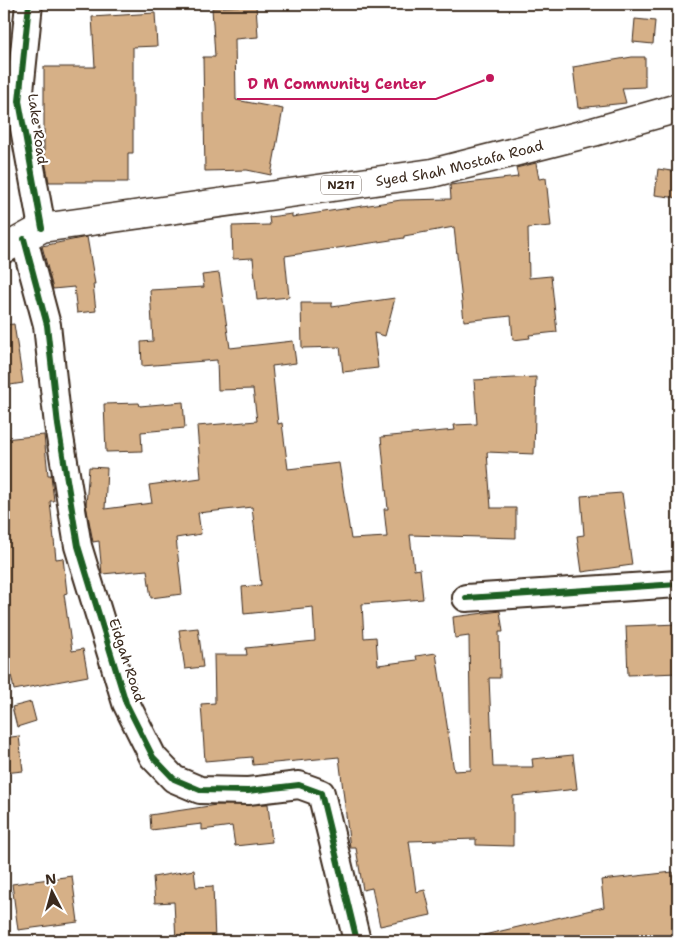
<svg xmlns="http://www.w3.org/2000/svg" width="682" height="945" viewBox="0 0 682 945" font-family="'Shantell Sans',sans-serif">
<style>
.building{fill:#d6b087;stroke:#3b2a1e}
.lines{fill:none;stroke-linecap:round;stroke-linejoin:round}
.minor-casing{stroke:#3b2a1e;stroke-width:30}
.trunk-casing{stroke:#3b2a1e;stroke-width:31}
.minor{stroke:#fff;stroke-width:26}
.trunk{stroke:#fff;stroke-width:28}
.cycleway-casing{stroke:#fff;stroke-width:9}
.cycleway{stroke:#1b5e20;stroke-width:6}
.labels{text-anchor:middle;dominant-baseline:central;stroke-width:4.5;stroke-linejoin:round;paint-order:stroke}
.shield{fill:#fff;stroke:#766a62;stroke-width:1}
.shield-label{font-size:12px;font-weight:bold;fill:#3b2a1e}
.street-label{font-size:14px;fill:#3b2a1e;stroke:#fff}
.leader{fill:none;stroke:#c2185b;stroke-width:2}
.callout-dot{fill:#c2185b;stroke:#fff;stroke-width:2}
.callout-label{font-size:15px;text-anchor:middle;font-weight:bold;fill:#c2185b;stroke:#fff;stroke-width:4.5;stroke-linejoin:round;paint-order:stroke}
</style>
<rect width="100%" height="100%" fill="#fff"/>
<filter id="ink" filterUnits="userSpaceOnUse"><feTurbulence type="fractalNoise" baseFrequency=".02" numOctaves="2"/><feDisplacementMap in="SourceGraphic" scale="10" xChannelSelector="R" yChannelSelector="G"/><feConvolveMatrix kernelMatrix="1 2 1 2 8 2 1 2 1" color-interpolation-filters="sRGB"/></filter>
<g filter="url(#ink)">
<g class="building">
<path d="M 256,5 L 258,37 L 235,39 L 236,100 L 283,109 L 271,175 L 247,170 L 205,171 L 203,57 L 215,57 L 212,8 Z"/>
<path d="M 155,13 L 157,46 L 133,47 L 133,153 L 128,153 L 128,182 L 49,182 L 44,155 L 44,67 L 95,67 L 92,17 Z"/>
<path d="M 635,19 L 655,21 L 653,44 L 633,42 Z"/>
<path d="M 632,57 L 645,57 L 645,87 L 622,88 L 626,103 L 578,108 L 573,67 Z"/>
<path d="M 536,163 L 539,179 L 546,178 L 551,226 L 528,228 L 529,278 L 551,276 L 557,332 L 529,335 L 530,338 L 513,340 L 511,316 L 464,321 L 454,227 L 404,236 L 404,238 L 285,256 L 289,297 L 257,300 L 253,258 L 233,259 L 232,226 L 270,225 L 269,217 L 292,214 L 292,217 L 401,200 L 451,199 L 450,185 L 518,177 L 516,168 Z"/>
<path d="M 658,169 L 678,172 L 678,198 L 655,195 Z"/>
<path d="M 87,237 L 95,284 L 93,284 L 96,311 L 77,313 L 74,287 L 53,289 L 42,246 Z"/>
<path d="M 219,273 L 230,348 L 293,341 L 296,363 L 272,366 L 278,424 L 282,423 L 288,469 L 339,463 L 351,539 L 387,537 L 384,509 L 388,509 L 381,437 L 455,430 L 454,425 L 477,424 L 474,380 L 536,377 L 534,454 L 487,452 L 491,508 L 516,508 L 516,538 L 410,535 L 414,570 L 420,569 L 423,599 L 362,604 L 364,638 L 376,637 L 378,665 L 417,660 L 416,656 L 436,653 L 454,771 L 471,770 L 469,636 L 455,638 L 453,617 L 500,611 L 503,632 L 499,632 L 500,678 L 489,678 L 493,767 L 533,767 L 532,759 L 573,755 L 577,789 L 513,796 L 513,846 L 476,845 L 476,839 L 409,841 L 416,892 L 425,890 L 431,915 L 380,926 L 372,888 L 363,890 L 356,848 L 350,848 L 339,757 L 253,765 L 252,757 L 205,761 L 201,704 L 215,703 L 214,655 L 247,655 L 246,648 L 315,641 L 313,607 L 244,614 L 242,587 L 261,585 L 252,507 L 198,513 L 201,534 L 176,538 L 182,594 L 151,598 L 147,570 L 102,574 L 99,541 L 93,542 L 86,505 L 89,467 L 107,468 L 105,509 L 152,503 L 149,485 L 201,478 L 197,426 L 257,421 L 253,389 L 218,390 L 217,360 L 142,366 L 141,342 L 153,341 L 150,290 L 204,287 L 202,275 Z"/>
<path d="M 395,298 L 385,336 L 374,333 L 378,368 L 343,372 L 340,347 L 302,348 L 301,303 L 332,303 L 332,307 Z"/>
<path d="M 14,324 L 23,383 L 4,386 L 4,325 Z"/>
<path d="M 183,402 L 185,428 L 141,432 L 142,451 L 106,452 L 104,404 L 139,403 L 140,406 Z"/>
<path d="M 44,435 L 48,475 L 51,475 L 54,501 L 50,501 L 56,559 L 63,558 L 67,593 L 64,594 L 72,651 L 83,649 L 88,676 L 14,690 L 4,639 L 4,439 Z"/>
<path d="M 622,493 L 632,565 L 582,572 L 577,536 L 584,535 L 581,496 Z"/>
<path d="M 678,624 L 678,673 L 628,675 L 626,626 Z"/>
<path d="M 198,628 L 203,667 L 185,669 L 179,630 Z"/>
<path d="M 31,702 L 36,721 L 17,727 L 12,707 Z"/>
<path d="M 19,736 L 23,771 L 4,773 L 4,738 Z"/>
<path d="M 268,804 L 272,842 L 235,846 L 232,826 L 202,830 L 202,824 L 151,830 L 150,815 L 216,805 Z"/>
<path d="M 194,870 L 196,887 L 213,886 L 215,941 L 176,941 L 174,902 L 155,903 L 153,877 Z"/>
<path d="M 673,872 L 678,908 L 678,921 L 674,921 L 678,941 L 484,941 L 484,935 L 604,907 L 601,880 Z"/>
<path d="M 72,876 L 78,922 L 18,930 L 12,884 Z"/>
</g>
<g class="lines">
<defs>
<g id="minor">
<path d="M 29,4 L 19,101 L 42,228"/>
<path d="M 24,239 L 47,325 L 58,425 L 78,546 L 126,703 L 153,757 L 174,779 L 200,790 L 248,791 L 299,785 L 321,793 L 357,941"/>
<path d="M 466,598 L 678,584"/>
</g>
<g id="trunk">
<path id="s1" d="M 4,249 L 42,228 L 432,173 L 593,132 L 678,108"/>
</g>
</defs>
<use href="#minor" class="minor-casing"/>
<use href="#trunk" class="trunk-casing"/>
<use href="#minor" class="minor"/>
<use href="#trunk" class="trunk"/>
<defs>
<g id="cycleway">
<path d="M 29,4 L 19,101 L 42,228"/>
<path d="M 24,239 L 47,325 L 58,425 L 78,546 L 126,703 L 153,757 L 174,779 L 200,790 L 248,791 L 299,785 L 321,793 L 357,941"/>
<path d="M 466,598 L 678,584"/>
</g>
</defs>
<use href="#cycleway" class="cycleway-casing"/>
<use href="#cycleway" class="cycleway"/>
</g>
</g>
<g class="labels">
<rect class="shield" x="321" y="175.5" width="40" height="19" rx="4"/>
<g class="shield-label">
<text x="341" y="185">N211</text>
</g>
<g class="street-label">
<text transform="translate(38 129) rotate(82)">Lake Road</text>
<text stroke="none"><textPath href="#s1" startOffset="466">Syed Shah Mostafa Road</textPath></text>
<text transform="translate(127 660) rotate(72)">Eidgah Road</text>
</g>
</g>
<path class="leader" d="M490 78L436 99H237"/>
<circle class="callout-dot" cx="490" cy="78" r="5"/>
<g class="callout-label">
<text x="337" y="89">D M Community Center</text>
</g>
<rect width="682" height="945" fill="none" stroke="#fff" stroke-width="20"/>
<rect x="10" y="10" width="662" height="925" fill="none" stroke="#3b2a1e" stroke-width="2" filter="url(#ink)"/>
<g transform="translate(52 892) rotate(354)" stroke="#ffffff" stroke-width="4" paint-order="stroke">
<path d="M0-4L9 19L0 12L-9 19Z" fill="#3b2a1e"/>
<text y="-8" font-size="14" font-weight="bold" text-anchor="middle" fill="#3b2a1e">N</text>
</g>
</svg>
